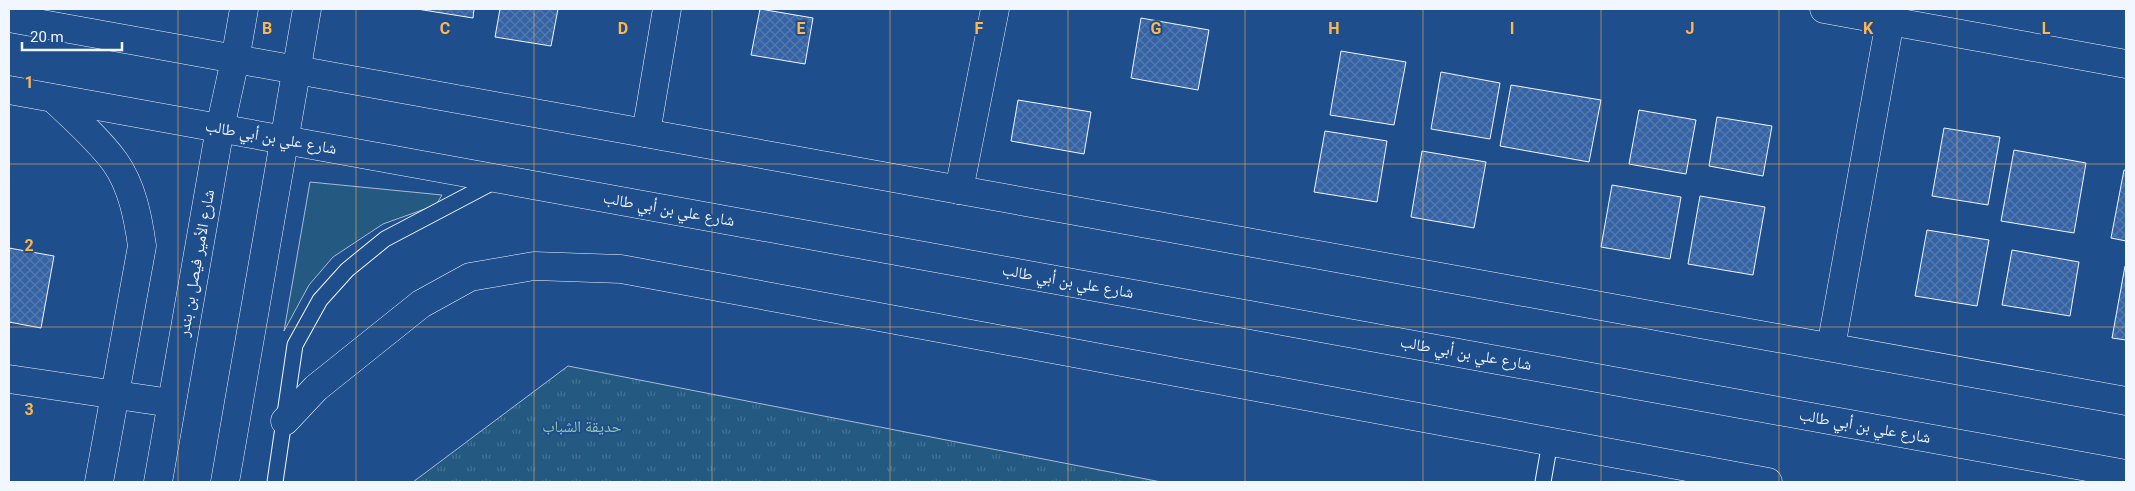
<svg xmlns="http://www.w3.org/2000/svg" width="2135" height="491" viewBox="0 0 2135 491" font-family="Roboto,'Noto Naskh Arabic',sans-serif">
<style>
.grass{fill:#245a82;stroke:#a8bbd7}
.park{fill:url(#park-tufts);stroke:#a8bbd7}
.building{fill:url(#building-cross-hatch);stroke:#f2f6ff}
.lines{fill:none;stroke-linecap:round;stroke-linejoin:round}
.lane-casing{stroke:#f2f6ff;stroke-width:17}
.street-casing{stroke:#f2f6ff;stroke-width:29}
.secondary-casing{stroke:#f2f6ff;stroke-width:29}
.lane{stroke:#1f4e8c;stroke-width:15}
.street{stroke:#1f4e8c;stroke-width:28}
.secondary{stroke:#1f4e8c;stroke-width:28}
.grid{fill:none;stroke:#ffb74d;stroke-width:1;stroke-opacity:0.55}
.labels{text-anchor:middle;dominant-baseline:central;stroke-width:4;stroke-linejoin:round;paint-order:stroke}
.street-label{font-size:16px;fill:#f2f6ff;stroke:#1f4e8c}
.park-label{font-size:16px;fill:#97c8a6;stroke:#1f4e8c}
.grid-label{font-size:16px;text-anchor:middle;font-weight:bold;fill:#ffb74d;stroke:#1f4e8c;stroke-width:4;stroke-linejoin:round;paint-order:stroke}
</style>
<defs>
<pattern id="park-tufts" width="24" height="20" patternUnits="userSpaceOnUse" patternTransform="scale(1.25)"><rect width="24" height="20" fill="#245a82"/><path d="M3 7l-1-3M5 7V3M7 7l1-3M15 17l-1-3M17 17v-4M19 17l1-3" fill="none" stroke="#447295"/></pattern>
<pattern id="building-cross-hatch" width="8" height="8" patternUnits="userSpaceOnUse" patternTransform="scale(1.25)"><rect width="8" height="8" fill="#3563a3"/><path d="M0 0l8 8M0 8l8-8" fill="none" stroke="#537ab1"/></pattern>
</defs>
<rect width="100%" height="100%" fill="#1f4e8c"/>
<path class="grass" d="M 310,182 L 442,195 L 436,205 L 383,224 L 333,257 L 309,285 L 284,331 Z"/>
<path class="park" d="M 568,366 L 1161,482 L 413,482 Z"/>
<g class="building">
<path d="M 417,9 L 474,9 L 473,18 Z"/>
<path d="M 500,9 L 558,9 L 551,46 L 495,37 Z"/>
<path d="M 760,9 L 813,18 L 805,64 L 751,55 Z"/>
<path d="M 1141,18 L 1209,30 L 1198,90 L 1131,78 Z"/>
<path d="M 1341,51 L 1406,62 L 1394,125 L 1330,115 Z"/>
<path d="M 1441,72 L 1500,83 L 1490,139 L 1431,129 Z"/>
<path d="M 1511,85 L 1601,100 L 1589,162 L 1500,146 Z"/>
<path d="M 1018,100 L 1091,112 L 1084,154 L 1011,141 Z"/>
<path d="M 1639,110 L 1696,120 L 1686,174 L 1629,164 Z"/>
<path d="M 1717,117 L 1772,126 L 1763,176 L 1709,166 Z"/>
<path d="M 1944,128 L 2000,137 L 1988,205 L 1932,196 Z"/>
<path d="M 1325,131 L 1387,141 L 1377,202 L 1314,192 Z"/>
<path d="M 2014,150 L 2086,163 L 2074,233 L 2001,221 Z"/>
<path d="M 1422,151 L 1486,162 L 1474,228 L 1411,217 Z"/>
<path d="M 2124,170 L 2126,170 L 2126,241 L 2111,238 Z"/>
<path d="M 1612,185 L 1681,197 L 1670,259 L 1601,247 Z"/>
<path d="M 1700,196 L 1765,207 L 1753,275 L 1688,264 Z"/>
<path d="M 1927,230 L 1989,240 L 1977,306 L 1915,296 Z"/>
<path d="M 9,248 L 54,256 L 41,328 L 9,322 Z"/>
<path d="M 2012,250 L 2079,262 L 2070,316 L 2002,305 Z"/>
<path d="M 2125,266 L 2126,267 L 2126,340 L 2112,338 Z"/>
</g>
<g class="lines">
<defs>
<g id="lane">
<path d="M 275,482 L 295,345 L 320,300 L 347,270 L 385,239 L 497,180"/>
<path d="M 1543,482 L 1550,442"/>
</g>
<g id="street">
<path d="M 1824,9 L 2126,64"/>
<path d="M 54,99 C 75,119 98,139 115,162 C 132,186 138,217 142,246 L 99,482"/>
<path d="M 646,133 L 667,9"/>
<path d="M 959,190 L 995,9"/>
<path d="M 1831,347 L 1890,21"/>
<path d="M 9,379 L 171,403"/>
<path d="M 285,421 L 316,388 L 421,304 L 470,277 L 534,266 L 621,269 L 1768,482"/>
</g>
<g id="secondary">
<path d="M 9,18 L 2126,401"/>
<path d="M 9,90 L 2126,474"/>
<path d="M 158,482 L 220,128 L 235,60 L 244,9"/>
<path d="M 225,482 L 307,9"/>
</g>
</defs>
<use href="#lane" class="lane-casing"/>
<use href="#street" class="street-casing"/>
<use href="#secondary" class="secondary-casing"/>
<use href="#lane" class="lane"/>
<use href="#street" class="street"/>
<use href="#secondary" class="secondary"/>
</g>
<path class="grid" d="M 178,9 L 178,482M 356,9 L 356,482M 534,9 L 534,482M 712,9 L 712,482M 890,9 L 890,482M 1068,9 L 1068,482M 1245,9 L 1245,482M 1423,9 L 1423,482M 1601,9 L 1601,482M 1779,9 L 1779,482M 1957,9 L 1957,482M 9,164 L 2126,164M 9,327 L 2126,327"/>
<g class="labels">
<g class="street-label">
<text transform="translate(271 137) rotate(10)">شارع علي بن أبي طالب</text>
<text transform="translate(669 209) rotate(10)">شارع علي بن أبي طالب</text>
<text transform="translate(196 263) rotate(-80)">شارع الأمير فيصل بن بندر</text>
<text transform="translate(1068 281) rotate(10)">شارع علي بن أبي طالب</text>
<text transform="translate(1466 353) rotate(10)">شارع علي بن أبي طالب</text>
<text transform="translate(1865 426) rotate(10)">شارع علي بن أبي طالب</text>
</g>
<g class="park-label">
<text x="582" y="426">حديقة الشباب</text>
</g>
</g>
<g class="grid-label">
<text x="267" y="34">B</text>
<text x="445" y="34">C</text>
<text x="623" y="34">D</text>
<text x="801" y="34">E</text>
<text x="979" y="34">F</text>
<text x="1156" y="34">G</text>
<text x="1334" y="34">H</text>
<text x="1512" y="34">I</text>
<text x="1690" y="34">J</text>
<text x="1868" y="34">K</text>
<text x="2046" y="34">L</text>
<text x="29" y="88">1</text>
<text x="29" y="251">2</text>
<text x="29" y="415">3</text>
</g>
<rect width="2135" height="491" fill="none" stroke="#f2f6ff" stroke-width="20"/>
<path d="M22 42v8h100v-8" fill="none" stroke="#f2f6ff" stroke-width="2.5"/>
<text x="30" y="42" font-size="15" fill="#f2f6ff" stroke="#1f4e8c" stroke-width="4" paint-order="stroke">20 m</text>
</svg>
